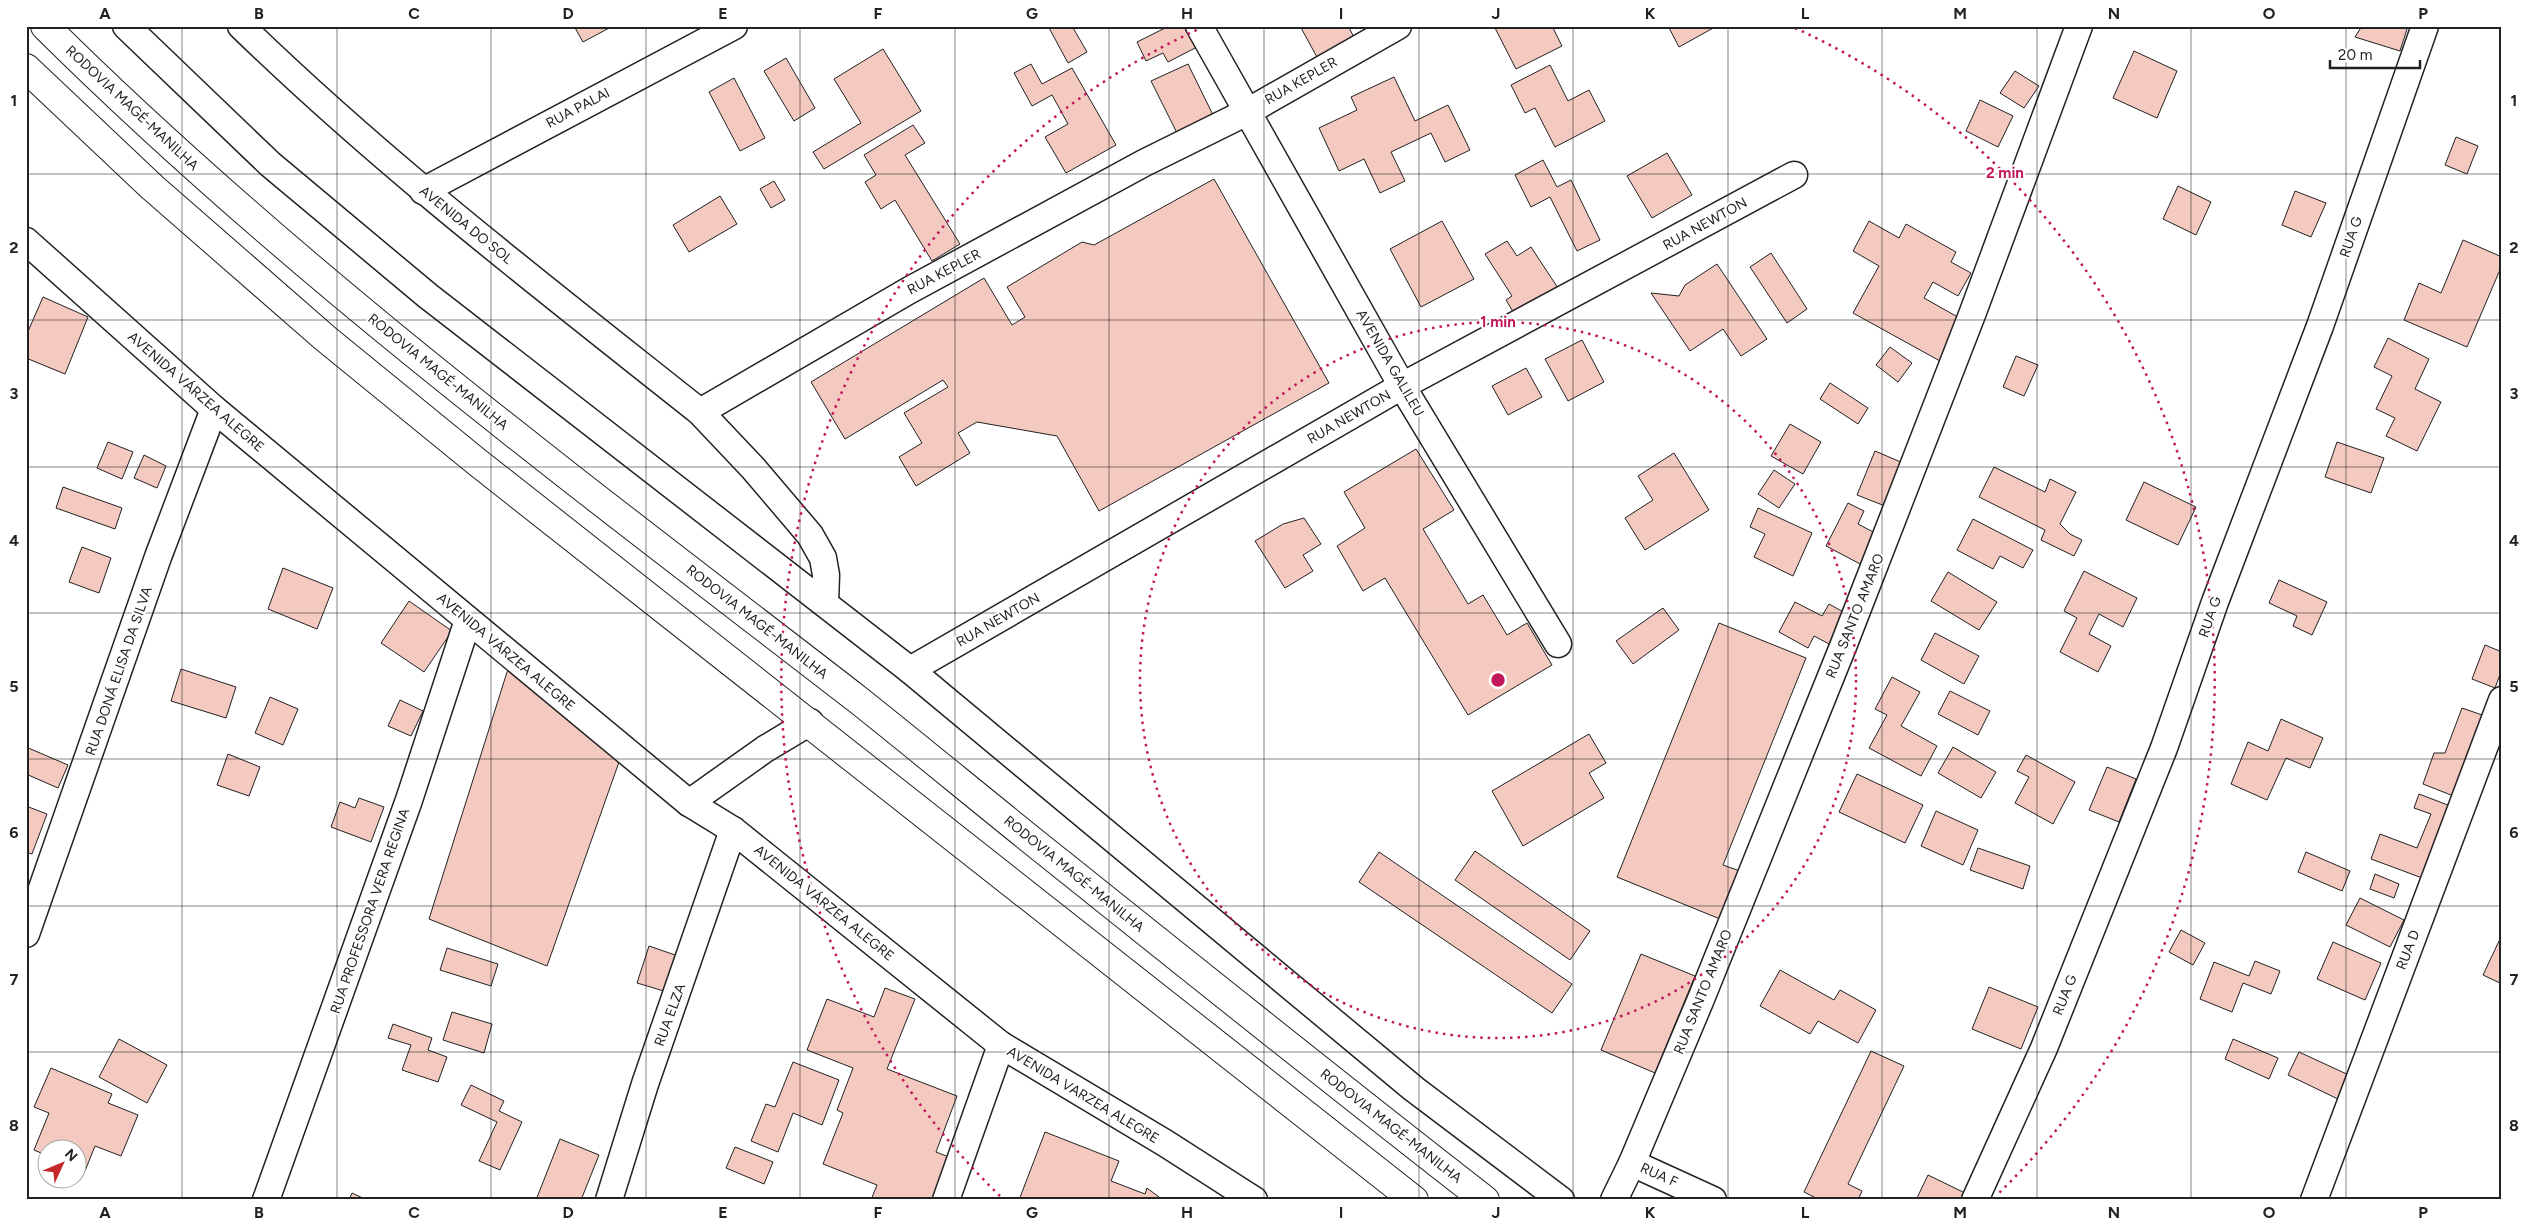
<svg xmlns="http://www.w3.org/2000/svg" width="2528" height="1226" viewBox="0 0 2528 1226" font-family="Figtree,sans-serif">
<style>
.building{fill:#f3c9c0;stroke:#222}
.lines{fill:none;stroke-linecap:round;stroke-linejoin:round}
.minor-casing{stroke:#222;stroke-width:29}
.trunk-casing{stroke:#222;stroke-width:30}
.minor{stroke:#fff;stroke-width:26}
.trunk{stroke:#fff;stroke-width:28}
.grid{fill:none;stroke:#222;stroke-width:1;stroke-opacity:0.55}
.ring{fill:none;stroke:#c2185b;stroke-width:2.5;stroke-dasharray:2.5 5}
.labels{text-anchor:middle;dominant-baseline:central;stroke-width:4;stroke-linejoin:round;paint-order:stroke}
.street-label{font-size:14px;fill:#222;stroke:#fff}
.centre{fill:#c2185b;stroke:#fff;stroke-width:2.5}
.ring-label{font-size:15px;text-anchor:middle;font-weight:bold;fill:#c2185b;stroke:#fff;stroke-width:4;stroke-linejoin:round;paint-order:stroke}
.neatline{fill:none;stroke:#222;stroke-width:2}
.grid-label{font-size:16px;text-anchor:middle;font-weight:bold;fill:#222}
</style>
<rect width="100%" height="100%" fill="#fff"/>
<g class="building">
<path d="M 574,26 L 613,26 L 583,42 Z"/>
<path d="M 1048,26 L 1072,26 L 1087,52 L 1068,63 Z"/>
<path d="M 1169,26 L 1187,26 L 1197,47 L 1168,62 L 1163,53 L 1146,61 L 1137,42 Z"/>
<path d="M 1300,26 L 1348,26 L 1355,39 L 1318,59 Z"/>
<path d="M 1494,26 L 1552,26 L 1562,46 L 1516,69 Z"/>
<path d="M 1668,26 L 1714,26 L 1715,27 L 1679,47 Z"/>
<path d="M 2362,26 L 2408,26 L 2400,51 L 2355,37 Z"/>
<path d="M 883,49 L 921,111 L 824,169 L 813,152 L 861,123 L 834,79 Z"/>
<path d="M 2134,51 L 2177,71 L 2157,118 L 2113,98 Z"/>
<path d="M 786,58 L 815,108 L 794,121 L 764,71 Z"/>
<path d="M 1031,64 L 1042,84 L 1072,68 L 1116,145 L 1066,173 L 1045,137 L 1068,124 L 1052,95 L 1032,106 L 1014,73 Z"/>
<path d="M 1188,64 L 1214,117 L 1178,135 L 1151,81 Z"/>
<path d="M 1550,65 L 1568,101 L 1589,90 L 1605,121 L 1555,147 L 1535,108 L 1525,113 L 1511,85 Z"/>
<path d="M 2015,71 L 2039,86 L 2024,108 L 2000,93 Z"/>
<path d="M 1394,77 L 1415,121 L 1448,105 L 1470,150 L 1445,162 L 1431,133 L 1391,152 L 1405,181 L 1380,193 L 1364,159 L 1339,171 L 1319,128 L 1357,110 L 1351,97 Z"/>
<path d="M 734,78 L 765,138 L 740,151 L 709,92 Z"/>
<path d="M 1980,100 L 2013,116 L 1998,147 L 1966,131 Z"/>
<path d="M 913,125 L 925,143 L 905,155 L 960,244 L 932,261 L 895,200 L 881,209 L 865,182 L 876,175 L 864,155 Z"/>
<path d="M 2456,137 L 2478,146 L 2467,174 L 2445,165 Z"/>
<path d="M 1667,153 L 1692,195 L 1652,218 L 1627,176 Z"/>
<path d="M 1543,160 L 1557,187 L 1571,180 L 1600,240 L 1577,251 L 1550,197 L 1531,207 L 1515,175 Z"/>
<path d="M 1214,179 L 1329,383 L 1099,511 L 1057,436 L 977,422 L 958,433 L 970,453 L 916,486 L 899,457 L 922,443 L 904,413 L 948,387 L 943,380 L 845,439 L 811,382 L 984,278 L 1012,325 L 1025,317 L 1007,287 L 1082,242 L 1094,245 Z"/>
<path d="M 774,181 L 785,200 L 771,208 L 760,189 Z"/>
<path d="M 2178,186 L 2211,202 L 2196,235 L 2163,219 Z"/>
<path d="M 2295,191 L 2326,203 L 2311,237 L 2282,225 Z"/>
<path d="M 720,196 L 737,224 L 689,252 L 673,225 Z"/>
<path d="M 1442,221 L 1474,279 L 1421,307 L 1390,249 Z"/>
<path d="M 1869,221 L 1899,238 L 1906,224 L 1956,252 L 1951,262 L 1971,273 L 1958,296 L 1933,282 L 1924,298 L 1963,320 L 1940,361 L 1853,313 L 1879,266 L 1853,251 Z"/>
<path d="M 2463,240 L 2502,257 L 2502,265 L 2467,347 L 2404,320 L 2419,283 L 2441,293 Z"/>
<path d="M 1507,241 L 1517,256 L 1531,247 L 1558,288 L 1515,315 L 1506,300 L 1512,296 L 1485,254 Z"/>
<path d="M 1771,253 L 1807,309 L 1787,323 L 1750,267 Z"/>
<path d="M 1717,264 L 1767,339 L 1741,356 L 1723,329 L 1690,351 L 1651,293 L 1679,296 L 1685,285 Z"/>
<path d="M 43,297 L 88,317 L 65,374 L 26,358 L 26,336 Z"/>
<path d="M 2388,338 L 2429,359 L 2415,389 L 2441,402 L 2417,451 L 2386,436 L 2395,418 L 2376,409 L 2392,376 L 2374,367 Z"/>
<path d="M 1582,340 L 1604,382 L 1568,401 L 1545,359 Z"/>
<path d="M 1890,347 L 1912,363 L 1898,382 L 1876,365 Z"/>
<path d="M 2016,356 L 2038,365 L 2024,396 L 2003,387 Z"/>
<path d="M 1526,368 L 1542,397 L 1508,415 L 1492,386 Z"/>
<path d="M 1830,383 L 1868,408 L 1858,424 L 1820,399 Z"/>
<path d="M 1790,424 L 1821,442 L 1803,474 L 1771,456 Z"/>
<path d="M 108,442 L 133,452 L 122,479 L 97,468 Z"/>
<path d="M 2337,442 L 2384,458 L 2371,493 L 2325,477 Z"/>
<path d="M 1416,449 L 1454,510 L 1423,529 L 1468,604 L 1483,595 L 1507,635 L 1527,623 L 1552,665 L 1468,715 L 1385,578 L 1363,591 L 1337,546 L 1365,528 L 1344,492 Z"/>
<path d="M 1875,451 L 1903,463 L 1885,506 L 1857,495 Z"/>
<path d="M 1674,453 L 1709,510 L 1645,550 L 1625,518 L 1653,500 L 1638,476 Z"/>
<path d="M 144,455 L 166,466 L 157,488 L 134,478 Z"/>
<path d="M 1994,467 L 2045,492 L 2050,479 L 2076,492 L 2060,524 L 2070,534 L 2082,540 L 2074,556 L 2041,540 L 2045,530 L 1979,497 Z"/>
<path d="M 1774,470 L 1795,484 L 1779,508 L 1758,494 Z"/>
<path d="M 2144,482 L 2196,507 L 2178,545 L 2126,520 Z"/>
<path d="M 63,487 L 122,508 L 115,529 L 56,508 Z"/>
<path d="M 1848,503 L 1864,511 L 1858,524 L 1877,534 L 1862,565 L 1826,546 Z"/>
<path d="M 1758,508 L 1812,533 L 1793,576 L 1754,557 L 1765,534 L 1750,527 Z"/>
<path d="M 1304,518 L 1321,544 L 1303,555 L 1313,571 L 1285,588 L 1255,541 L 1283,524 Z"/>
<path d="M 1973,519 L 2033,550 L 2023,568 L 2000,556 L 1993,569 L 1957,550 Z"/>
<path d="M 82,547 L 111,558 L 99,593 L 69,582 Z"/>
<path d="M 283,568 L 333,588 L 317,629 L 268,609 Z"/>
<path d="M 2084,571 L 2137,598 L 2123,627 L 2099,614 L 2089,634 L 2111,646 L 2098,672 L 2060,652 L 2077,618 L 2064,611 Z"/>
<path d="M 1948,572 L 1997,602 L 1979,630 L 1931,601 Z"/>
<path d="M 2279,580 L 2327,602 L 2312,635 L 2293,626 L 2297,616 L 2269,603 Z"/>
<path d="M 409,601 L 452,631 L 424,672 L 381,643 Z"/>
<path d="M 1795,602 L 1822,616 L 1829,604 L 1847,614 L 1831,645 L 1814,636 L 1808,648 L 1779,632 Z"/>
<path d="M 1663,608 L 1679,630 L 1633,664 L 1616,641 Z"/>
<path d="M 1719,623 L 1806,658 L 1723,865 L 1740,871 L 1720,919 L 1617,877 Z"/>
<path d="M 1935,633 L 1979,656 L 1964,684 L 1921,660 Z"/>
<path d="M 2485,645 L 2502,652 L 2502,669 L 2495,688 L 2472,679 Z"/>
<path d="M 181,669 L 236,687 L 226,718 L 171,701 Z"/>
<path d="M 508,669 L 619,762 L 547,966 L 429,919 Z"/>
<path d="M 1892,677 L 1920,692 L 1901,726 L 1937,746 L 1921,776 L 1869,748 L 1887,715 L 1875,709 Z"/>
<path d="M 1950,691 L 1990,711 L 1978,735 L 1938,714 Z"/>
<path d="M 270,697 L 298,709 L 283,745 L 255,733 Z"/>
<path d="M 400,700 L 423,711 L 411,736 L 388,726 Z"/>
<path d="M 2462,708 L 2485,716 L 2456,797 L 2423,784 L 2434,753 L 2445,753 Z"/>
<path d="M 2281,719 L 2323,738 L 2310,768 L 2286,758 L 2267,800 L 2231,784 L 2248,742 L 2268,751 Z"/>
<path d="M 1589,734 L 1606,763 L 1589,773 L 1604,798 L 1523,846 L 1492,791 Z"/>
<path d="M 26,747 L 68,765 L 58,788 L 26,774 Z"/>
<path d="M 1953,747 L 1996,772 L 1981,798 L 1938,773 Z"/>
<path d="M 228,754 L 260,767 L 249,796 L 217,785 Z"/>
<path d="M 2026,755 L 2075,782 L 2053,824 L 2015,803 L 2029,777 L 2017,771 Z"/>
<path d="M 2107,767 L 2136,779 L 2119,822 L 2089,810 Z"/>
<path d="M 1857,774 L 1923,805 L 1905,843 L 1839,812 Z"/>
<path d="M 2419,794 L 2453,807 L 2425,879 L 2371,859 L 2380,834 L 2417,848 L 2431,814 L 2414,808 Z"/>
<path d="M 359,798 L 384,807 L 371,842 L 331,827 L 340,802 L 355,808 Z"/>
<path d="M 26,806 L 47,814 L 32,854 L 26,852 Z"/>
<path d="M 1936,811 L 1978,830 L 1963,865 L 1921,846 Z"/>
<path d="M 1978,848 L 2030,866 L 2023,889 L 1970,870 Z"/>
<path d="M 1475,851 L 1590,931 L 1570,960 L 1455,880 Z"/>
<path d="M 1379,852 L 1572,984 L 1552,1013 L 1359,882 Z"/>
<path d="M 2306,852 L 2350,871 L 2342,891 L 2298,872 Z"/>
<path d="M 2375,874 L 2399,884 L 2394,898 L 2370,889 Z"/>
<path d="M 2360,898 L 2404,920 L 2390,947 L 2346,925 Z"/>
<path d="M 2181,930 L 2205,943 L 2193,965 L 2169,952 Z"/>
<path d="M 2499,941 L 2502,942 L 2502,984 L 2483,975 Z"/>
<path d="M 2333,942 L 2381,963 L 2365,1000 L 2317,979 Z"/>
<path d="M 649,946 L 678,956 L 667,992 L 637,983 Z"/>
<path d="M 447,948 L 498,964 L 491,986 L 440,970 Z"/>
<path d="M 1641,954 L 1695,976 L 1655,1073 L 1601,1050 Z"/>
<path d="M 2255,961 L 2280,971 L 2271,994 L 2243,983 L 2232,1012 L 2200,999 L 2214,962 L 2249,976 Z"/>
<path d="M 1780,970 L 1834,1000 L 1840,990 L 1876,1010 L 1858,1043 L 1818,1021 L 1810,1034 L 1760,1006 Z"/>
<path d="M 1989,987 L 2038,1007 L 2021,1049 L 1972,1029 Z"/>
<path d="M 885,988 L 915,999 L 887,1069 L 957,1096 L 936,1152 L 954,1159 L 939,1200 L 871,1200 L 877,1185 L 823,1164 L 843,1113 L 837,1110 L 853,1068 L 807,1050 L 827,999 L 874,1017 Z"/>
<path d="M 452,1012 L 492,1024 L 484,1053 L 443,1040 Z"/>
<path d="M 393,1024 L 432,1038 L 428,1050 L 447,1057 L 438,1082 L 402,1070 L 411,1045 L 388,1038 Z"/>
<path d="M 119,1039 L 167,1065 L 147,1103 L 99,1077 Z"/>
<path d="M 2233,1039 L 2278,1058 L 2269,1079 L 2225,1059 Z"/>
<path d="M 1871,1051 L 1904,1066 L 1848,1184 L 1862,1191 L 1858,1200 L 1820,1200 L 1804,1192 Z"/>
<path d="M 2299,1052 L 2351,1076 L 2340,1100 L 2288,1075 Z"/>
<path d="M 793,1062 L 839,1080 L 822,1125 L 793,1113 L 778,1152 L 751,1141 L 766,1104 L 775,1107 Z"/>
<path d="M 51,1068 L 112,1094 L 108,1103 L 138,1115 L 121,1156 L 95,1146 L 85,1171 L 78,1168 L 78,1148 L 48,1148 L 48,1156 L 34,1150 L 49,1113 L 34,1107 Z"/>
<path d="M 471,1085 L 504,1101 L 499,1111 L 522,1122 L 500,1170 L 479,1161 L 497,1122 L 461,1105 Z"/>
<path d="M 1045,1132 L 1119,1161 L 1111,1181 L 1145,1194 L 1147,1188 L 1163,1200 L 1019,1200 Z"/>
<path d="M 560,1139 L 599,1155 L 581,1200 L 536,1200 Z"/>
<path d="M 735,1147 L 773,1162 L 764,1184 L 726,1168 Z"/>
<path d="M 1928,1175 L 1965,1193 L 1961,1200 L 1916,1200 Z"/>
<path d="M 352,1193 L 367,1200 L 349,1200 Z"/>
</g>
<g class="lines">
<defs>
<g id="minor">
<path d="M 126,26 L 270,164 L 428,296 L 910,670 L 1414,1089 L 1561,1200"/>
<path d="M 241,26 C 385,166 544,288 700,412"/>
<path d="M 1199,26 L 1402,386 L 1558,644"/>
<path d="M 423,191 L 734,26"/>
<path d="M 26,241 L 214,409 L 689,803 L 733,830 L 1001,1045 L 1165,1143 L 1254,1200"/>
<path d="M 825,603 L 826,575 L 823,558 L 810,535 L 753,468 L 700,412 L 908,291 L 1144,163 L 1247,112 L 1398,26"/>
<path d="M 910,670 L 1402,386 L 1794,175"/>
<path d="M 689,803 L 765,749 L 810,722"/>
<path d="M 26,934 L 158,557 L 214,409"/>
<path d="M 1632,1163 L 1713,1200"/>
<path d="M 266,1200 L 409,800 L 468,620"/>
<path d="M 609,1200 L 645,1084 L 733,830"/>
<path d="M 946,1200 L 1001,1045"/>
<path d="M 1614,1200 L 1632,1163 L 1701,999 L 1844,644 L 1973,312 L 2079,26"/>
<path d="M 1975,1200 L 2044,1048 L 2164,748 L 2215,602 L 2320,326 L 2425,26"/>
<path d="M 2314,1200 L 2502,700"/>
</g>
<g id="trunk">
<path d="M 45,26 C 295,274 579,484 857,699 C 925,753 992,809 1060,863 C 1201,976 1342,1089 1485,1200"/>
<path d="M 26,68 L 152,187 L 325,338 L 477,462 L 1414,1200"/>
</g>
</defs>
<use href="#minor" class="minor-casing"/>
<use href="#trunk" class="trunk-casing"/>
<use href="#minor" class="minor"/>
<use href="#trunk" class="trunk"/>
</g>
<path class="grid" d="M 182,26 L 182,1200M 337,26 L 337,1200M 491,26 L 491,1200M 646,26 L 646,1200M 800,26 L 800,1200M 955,26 L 955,1200M 1109,26 L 1109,1200M 1264,26 L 1264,1200M 1419,26 L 1419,1200M 1573,26 L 1573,1200M 1728,26 L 1728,1200M 1882,26 L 1882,1200M 2037,26 L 2037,1200M 2191,26 L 2191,1200M 2346,26 L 2346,1200M 26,174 L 2502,174M 26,320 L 2502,320M 26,467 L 2502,467M 26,613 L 2502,613M 26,759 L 2502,759M 26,906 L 2502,906M 26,1052 L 2502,1052"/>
<g class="ring">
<circle cx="1498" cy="680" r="358"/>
<path d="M1000 1196A717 717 0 0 1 1201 28M1795 28A717 717 0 0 1 1996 1196"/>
</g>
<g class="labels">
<g class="street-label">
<text transform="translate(1301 81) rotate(-30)">RUA KEPLER</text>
<text transform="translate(132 108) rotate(43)">RODOVIA MAGÉ-MANILHA</text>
<text transform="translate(578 108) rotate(-28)">RUA PALAI</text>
<text transform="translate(1705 224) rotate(-29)">RUA NEWTON</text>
<text transform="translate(466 225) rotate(39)">AVENIDA DO SOL</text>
<text transform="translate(2351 237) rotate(-71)">RUA G</text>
<text transform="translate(944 272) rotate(-28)">RUA KEPLER</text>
<text transform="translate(1390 363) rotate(60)">AVENIDA GALILEU</text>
<text transform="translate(438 372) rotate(39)">RODOVIA MAGÉ-MANILHA</text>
<text transform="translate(196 392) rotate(41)">AVENIDA VÁRZEA ALEGRE</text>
<text transform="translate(1349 417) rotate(-30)">RUA NEWTON</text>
<text transform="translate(1855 616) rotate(-68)">RUA SANTO AMARO</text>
<text transform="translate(2210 617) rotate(-71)">RUA G</text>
<text transform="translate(998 620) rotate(-30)">RUA NEWTON</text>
<text transform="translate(757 622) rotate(38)">RODOVIA MAGÉ-MANILHA</text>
<text transform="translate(506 652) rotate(40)">AVENIDA VÁRZEA ALEGRE</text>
<text transform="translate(119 671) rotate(-71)">RUA DONÁ ELISA DA SILVA</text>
<text transform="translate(1074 874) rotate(39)">RODOVIA MAGÉ-MANILHA</text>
<text transform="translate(824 903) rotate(39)">AVENIDA VÁRZEA ALEGRE</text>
<text transform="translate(370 911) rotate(-71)">RUA PROFESSORA VERA REGINA</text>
<text transform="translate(2408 950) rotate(-69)">RUA D</text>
<text transform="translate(1703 992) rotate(-68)">RUA SANTO AMARO</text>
<text transform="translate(2065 995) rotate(-68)">RUA G</text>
<text transform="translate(670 1015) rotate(-70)">RUA ELZA</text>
<text transform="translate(1083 1095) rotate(31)">AVENIDA VARZEA ALEGRE</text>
<text transform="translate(1391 1126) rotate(38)">RODOVIA MAGÉ-MANILHA</text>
<text transform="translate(1659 1175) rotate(24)">RUA F</text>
</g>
</g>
<circle cx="1498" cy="680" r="8" class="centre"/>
<g class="ring-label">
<text x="2005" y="178">2 min</text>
<text x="1498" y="327">1 min</text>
</g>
<rect width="2528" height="1226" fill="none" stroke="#ffffff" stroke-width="55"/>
<g transform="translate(62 1164) rotate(46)"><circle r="24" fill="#ffffff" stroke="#a7a7a7"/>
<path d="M0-4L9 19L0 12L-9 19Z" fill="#c62828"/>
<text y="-8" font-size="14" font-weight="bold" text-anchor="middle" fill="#222222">N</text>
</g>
<path d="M2330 60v8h90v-8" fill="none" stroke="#222222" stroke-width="2.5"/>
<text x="2338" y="60" font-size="15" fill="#222222" stroke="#ffffff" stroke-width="4" paint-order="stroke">20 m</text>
<rect x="28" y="28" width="2472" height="1170" class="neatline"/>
<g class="grid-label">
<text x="105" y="19">A</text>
<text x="259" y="19">B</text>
<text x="414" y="19">C</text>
<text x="568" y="19">D</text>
<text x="723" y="19">E</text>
<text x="878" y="19">F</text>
<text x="1032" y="19">G</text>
<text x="1187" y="19">H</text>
<text x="1341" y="19">I</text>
<text x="1496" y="19">J</text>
<text x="1650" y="19">K</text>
<text x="1805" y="19">L</text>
<text x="1960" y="19">M</text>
<text x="2114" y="19">N</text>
<text x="2269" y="19">O</text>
<text x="2423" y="19">P</text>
<text x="14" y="106">1</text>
<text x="2514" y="106">1</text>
<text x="14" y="253">2</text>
<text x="2514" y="253">2</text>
<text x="14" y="399">3</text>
<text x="2514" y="399">3</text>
<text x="14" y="546">4</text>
<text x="2514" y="546">4</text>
<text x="14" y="692">5</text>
<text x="2514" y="692">5</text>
<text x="14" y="838">6</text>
<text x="2514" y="838">6</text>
<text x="14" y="985">7</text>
<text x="2514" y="985">7</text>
<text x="14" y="1131">8</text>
<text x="2514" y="1131">8</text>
<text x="105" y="1218">A</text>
<text x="259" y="1218">B</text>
<text x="414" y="1218">C</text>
<text x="568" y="1218">D</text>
<text x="723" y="1218">E</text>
<text x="878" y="1218">F</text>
<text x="1032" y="1218">G</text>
<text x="1187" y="1218">H</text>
<text x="1341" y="1218">I</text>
<text x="1496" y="1218">J</text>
<text x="1650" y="1218">K</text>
<text x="1805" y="1218">L</text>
<text x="1960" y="1218">M</text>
<text x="2114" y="1218">N</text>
<text x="2269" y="1218">O</text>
<text x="2423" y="1218">P</text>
</g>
</svg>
